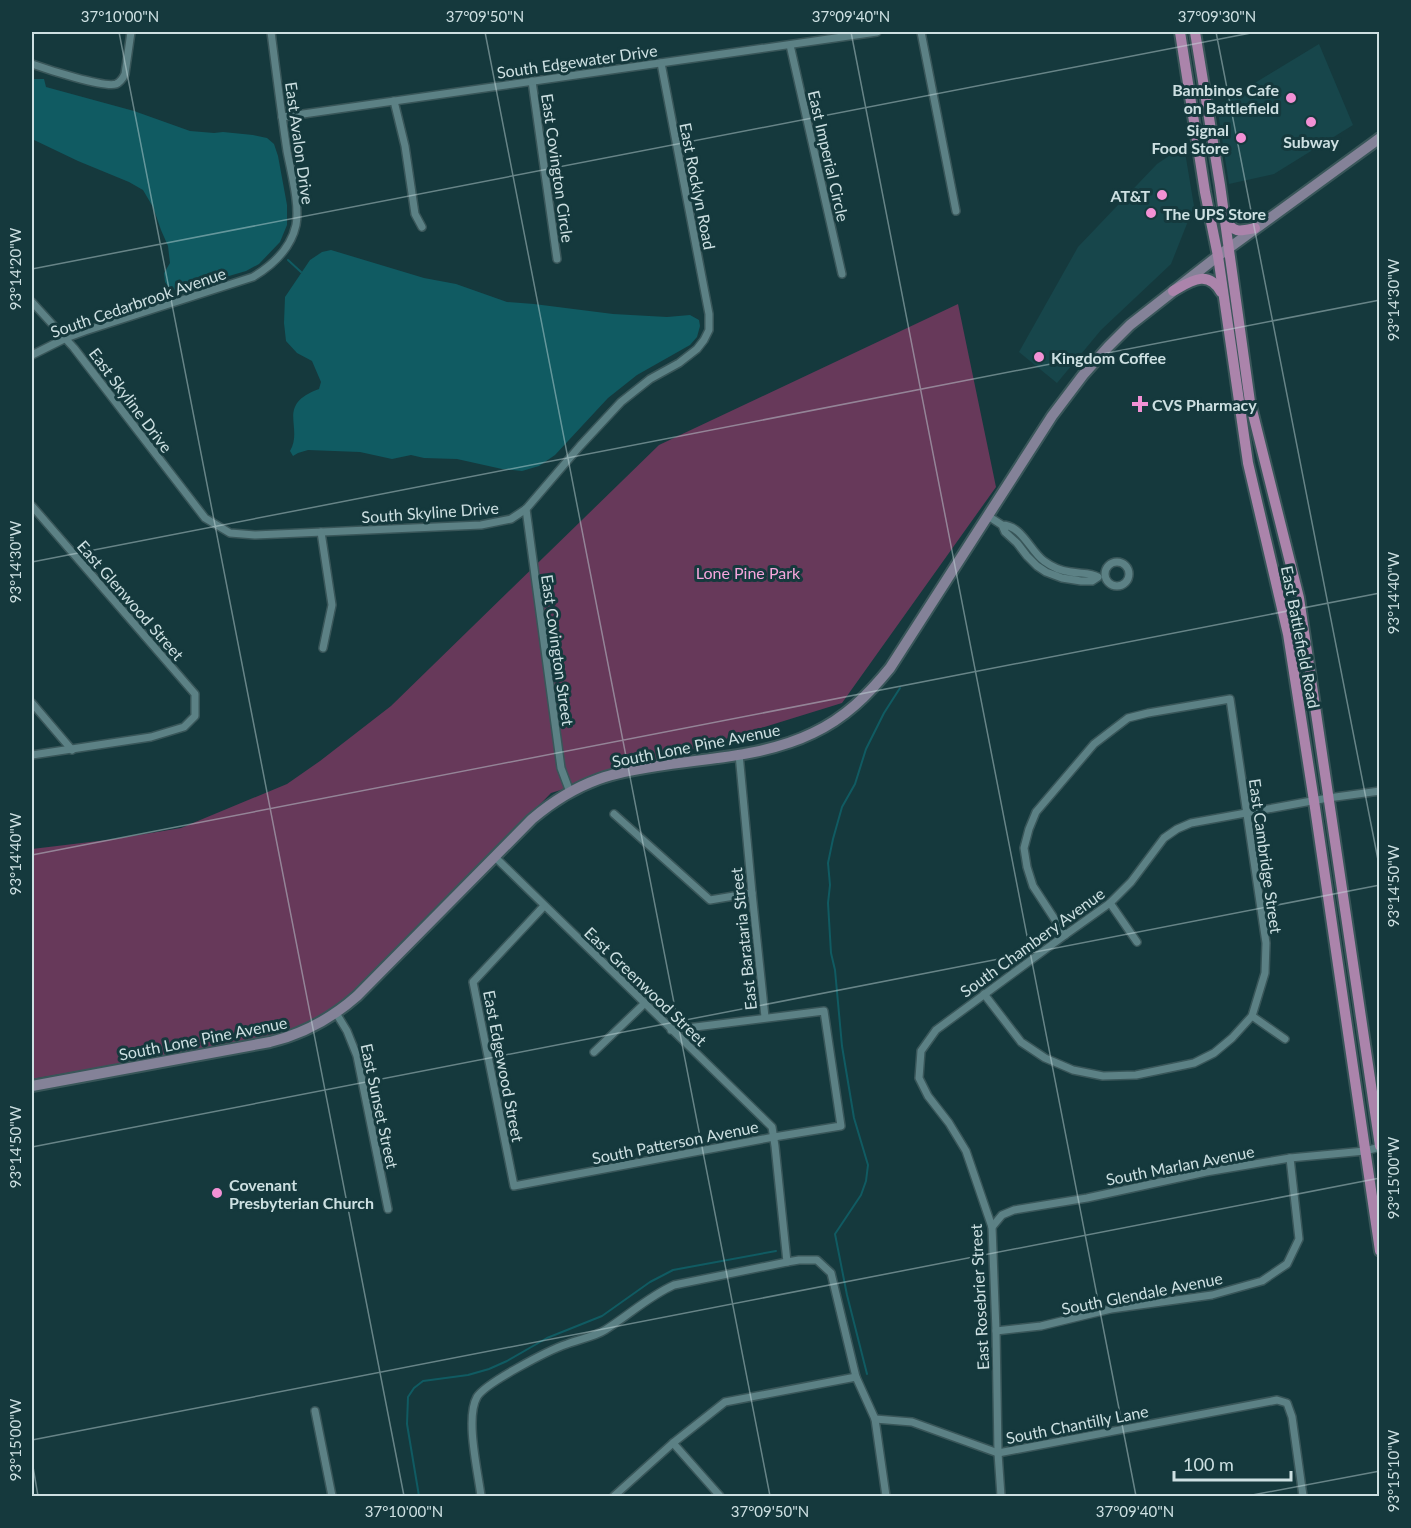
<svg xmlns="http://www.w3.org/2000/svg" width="1411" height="1528" viewBox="0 0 1411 1528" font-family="Lato,sans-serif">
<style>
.built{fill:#17464b}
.green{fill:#67395a}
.water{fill:#105b62}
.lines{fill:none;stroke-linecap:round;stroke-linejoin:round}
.stream{stroke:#105b62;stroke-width:2}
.street-casing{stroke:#395659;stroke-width:10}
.secondary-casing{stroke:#395659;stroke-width:14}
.primary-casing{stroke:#395659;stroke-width:14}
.street{stroke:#5c8185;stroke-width:7}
.secondary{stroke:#848298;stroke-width:10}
.primary{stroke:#ab84ab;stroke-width:10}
.ticks{fill:none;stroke:#cde0e2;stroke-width:1.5;stroke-opacity:0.45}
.poi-dot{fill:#f391d5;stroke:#15393d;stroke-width:2}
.labels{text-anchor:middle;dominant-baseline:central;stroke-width:6;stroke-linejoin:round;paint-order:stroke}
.street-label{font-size:16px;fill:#cde0e2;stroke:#15393d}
.poi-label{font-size:16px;font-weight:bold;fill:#cde0e2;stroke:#15393d;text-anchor:start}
.park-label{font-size:16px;fill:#f5a6dc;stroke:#15393d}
.neatline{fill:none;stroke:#cde0e2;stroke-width:2}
.ticks-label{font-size:15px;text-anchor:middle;fill:#cde0e2}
</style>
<rect width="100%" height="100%" fill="#15393d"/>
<g class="built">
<path d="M 1319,44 L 1353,125 L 1274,174 L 1229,184 L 1217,106 Z"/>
<path d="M 1184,146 L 1194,206 L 1171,264 L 1101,330 L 1057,383 L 1019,352 L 1078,247 L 1157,164 Z"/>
</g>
<path class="green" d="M 958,304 L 996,487 L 842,703 L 551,793 L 368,981 C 343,1001 318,1021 288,1033 C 278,1037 266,1038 256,1040 L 32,1079 L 32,849 L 115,839 L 181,828 L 287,784 L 320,761 L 391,706 L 659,445 Z"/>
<g class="water">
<path d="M 32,79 L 44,79 L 46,87 L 134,111 L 190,131 L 214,133 L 223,132 L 253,135 L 267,138 L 274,144 L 278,156 L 287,205 L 287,225 L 280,242 L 259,264 L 246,271 L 188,288 L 177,290 L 170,289 L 165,282 L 164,273 L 170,263 L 168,246 L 161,230 L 153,207 L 143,190 L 129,182 L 78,161 L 32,139 Z"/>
<path d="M 331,250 L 424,278 L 456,284 L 507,302 L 534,304 L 613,314 L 667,317 L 690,315 L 699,320 L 700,326 L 697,337 L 690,345 L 637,375 L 608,398 L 555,455 L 539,466 L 522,471 L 502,469 L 457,459 L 424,458 L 411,455 L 392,459 L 360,452 L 308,450 L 298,453 L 293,456 L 290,451 C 304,427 275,405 319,389 L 321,382 L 312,361 L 297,353 L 286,341 L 284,323 L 285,297 L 310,260 L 322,252 Z"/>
</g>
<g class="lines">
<g class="stream">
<path d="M 288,260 L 301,272"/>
<path d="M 867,1374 L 847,1295 L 835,1234 L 861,1195 L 866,1181 L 868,1165 L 854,1118 L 842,1046 L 835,970 L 831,953 L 828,903 L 830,885 L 828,863 L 833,839 L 842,807 L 855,784 L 866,749 L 884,713 L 900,688"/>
<path d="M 419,1496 L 407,1424 L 408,1397 L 414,1388 L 423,1381 L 468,1375 L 489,1369 L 507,1361 L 547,1338 L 602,1316 L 650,1282 L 673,1270 L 776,1251"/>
</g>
<defs>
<g id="street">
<path d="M 921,32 L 956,211"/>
<path d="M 790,45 L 842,274"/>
<path d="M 32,64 C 46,69 104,88 116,84 C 121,82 123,78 125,74 L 131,32"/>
<path d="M 532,81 L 557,259"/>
<path d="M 394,101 L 405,146 L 415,214 L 422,227"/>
<path d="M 282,117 L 877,32"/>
<path d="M 32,302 L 74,348 L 205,518 L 230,533 L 255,535 L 481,525 L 511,519 L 526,509 L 580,446 L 621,402 L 650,379 L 679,363 L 697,349 L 704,340 L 709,330 L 709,314 L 661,63"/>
<path d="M 32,355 L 66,338 L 85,331 L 253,277 C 273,265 291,248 296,225 C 300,205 291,172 287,151 C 281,111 276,71 271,32"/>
<path d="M 32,506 L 195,694 L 195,716 L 184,727 L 151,737 L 32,755"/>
<path d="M 526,509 L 561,768 L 570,792"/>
<path d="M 988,516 L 1002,525 L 1005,532 L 1017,543 L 1027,556 L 1037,566 L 1046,572 L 1062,578 L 1081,581 L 1092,581 L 1098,577 C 1090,572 1080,574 1071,572 C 1061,571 1052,567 1044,561 C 1030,551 1022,525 1002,525"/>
<path d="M 321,532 L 332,605 L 323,648"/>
<circle cx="1117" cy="574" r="12"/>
<path d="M 32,703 L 72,750"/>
<path d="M 739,754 L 752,893 L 765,1017"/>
<path d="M 614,814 L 710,900 L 752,893"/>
<path d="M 495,857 L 772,1127 L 775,1146 L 787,1262 L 799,1260 L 817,1260 L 831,1273 L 856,1377 L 875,1419 L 886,1496"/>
<path d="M 1110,903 L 1137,942"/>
<path d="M 544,906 L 473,982 L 514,1186 L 774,1137 L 841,1126 L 824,1011 L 671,1030"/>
<path d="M 984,994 L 1021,1042 L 1045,1058 L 1073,1070 L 1103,1076 L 1136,1075 L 1194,1063 L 1214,1053 L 1232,1038 L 1252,1016 L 1265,973 L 1266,943 L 1230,699 L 1148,713 L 1128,718 L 1094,744 L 1036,812 L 1029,829 L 1024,848 L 1027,867 L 1033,886 L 1065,935"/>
<path d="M 336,1013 L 347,1031 L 357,1056 L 388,1209"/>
<path d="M 1252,1016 L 1285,1039"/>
<path d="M 594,1052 L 645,1003"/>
<path d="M 992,1227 L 1002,1215 L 1014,1210 L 1087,1198 L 1206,1172 L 1290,1158 L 1365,1151 L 1380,1147"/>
<path d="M 996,1331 L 1041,1326 L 1111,1309 L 1212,1295 L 1262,1281 L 1287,1264 L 1299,1239 L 1290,1158"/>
<path d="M 315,1411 L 332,1496"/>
<path d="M 875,1419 L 912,1422 L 998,1453 L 1277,1400 L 1287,1403 L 1292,1417 L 1303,1496"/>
<path d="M 673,1443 L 720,1496"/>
<path d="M 481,1496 C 478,1472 465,1418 477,1397 C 485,1383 549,1350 567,1344 C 579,1339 594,1337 605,1330 C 629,1315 649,1296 674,1285 L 787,1262"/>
<path d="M 614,1496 L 673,1443 L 725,1402 L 856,1377"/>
<path d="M 1001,1496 L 998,1453 L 996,1331 L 992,1227 L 966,1151 L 949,1123 L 928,1096 L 919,1078 L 921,1051 L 936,1030 L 1065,935 L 1110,903 L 1131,882 L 1164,838 L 1177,829 L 1191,823 L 1328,798 L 1380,791"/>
</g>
<path id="secondary" d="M 32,1086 L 270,1042 C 303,1034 331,1019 357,996 L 532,819 C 552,802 574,788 599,779 C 618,772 637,769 657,766 C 709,758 766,756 813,733 C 845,718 868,695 890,668 L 1052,416 L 1083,375 L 1108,347 L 1130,325 L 1218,256 L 1380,138"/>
<g id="primary">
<path d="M 1180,32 L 1205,192 L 1218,256 L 1248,463 L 1288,634 L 1314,801 L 1380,1251"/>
<path d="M 1195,32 L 1220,185 L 1250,402 L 1299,598 L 1380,1146"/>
<path d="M 1226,219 C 1233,234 1241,231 1255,228"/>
<path d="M 1173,291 C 1191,281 1208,269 1221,292"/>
</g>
</defs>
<use href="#street" class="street-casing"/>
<use href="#secondary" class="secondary-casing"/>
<use href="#primary" class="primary-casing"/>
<use href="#street" class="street"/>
<use href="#secondary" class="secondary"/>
<use href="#primary" class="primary"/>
</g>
<path class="ticks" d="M 119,32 L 404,1496M 485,32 L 770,1496M 851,32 L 1136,1496M 1216,32 L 1380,870M 32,269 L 1256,32M 32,562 L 1380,300M 32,855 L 1380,593M 32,1147 L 1380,885M 32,1440 L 1380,1178M 32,1461 L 38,1496M 1247,1496 L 1380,1471"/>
<g class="poi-dot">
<circle cx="1291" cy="98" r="6"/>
<circle cx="1311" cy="122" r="6"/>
<circle cx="1241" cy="138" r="6"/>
<circle cx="1162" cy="195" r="6"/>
<circle cx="1151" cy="213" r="6"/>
<circle cx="1039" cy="357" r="6"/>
<path d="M1137 395h6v6h6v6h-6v6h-6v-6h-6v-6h6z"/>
<circle cx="217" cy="1193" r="6"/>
</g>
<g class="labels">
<g class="street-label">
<text transform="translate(577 61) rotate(-8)">South Edgewater Drive</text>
<text transform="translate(300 143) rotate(82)">East Avalon Drive</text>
<text transform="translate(829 156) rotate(77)">East Imperial Circle</text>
<text transform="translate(558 168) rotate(82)">East Covington Circle</text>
<text transform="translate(698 186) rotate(79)">East Rocklyn Road</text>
<text transform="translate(138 302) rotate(-19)">South Cedarbrook Avenue</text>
<text transform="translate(131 400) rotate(53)">East Skyline Drive</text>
<text transform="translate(430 512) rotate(-4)">South Skyline Drive</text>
<text transform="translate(131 600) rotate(49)">East Glenwood Street</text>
<text transform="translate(1301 637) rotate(79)">East Battlefield Road</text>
<text transform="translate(558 650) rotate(82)">East Covington Street</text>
<text transform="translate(696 745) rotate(-11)">South Lone Pine Avenue</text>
<text transform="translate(1266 856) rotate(82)">East Cambridge Street</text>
<text transform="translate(743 939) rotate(-96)">East Barataria Street</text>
<text transform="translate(1032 942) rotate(-36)">South Chambery Avenue</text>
<text transform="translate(646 986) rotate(44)">East Greenwood Street</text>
<text transform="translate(203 1038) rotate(-11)">South Lone Pine Avenue</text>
<text transform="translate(504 1066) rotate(79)">East Edgewood Street</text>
<text transform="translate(380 1106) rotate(78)">East Sunset Street</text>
<text transform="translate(675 1142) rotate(-11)">South Patterson Avenue</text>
<text transform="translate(1180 1165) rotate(-11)">South Marlan Avenue</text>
<text transform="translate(1142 1293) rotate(-11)">South Glendale Avenue</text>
<text transform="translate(979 1297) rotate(-93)">East Rosebrier Street</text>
<text transform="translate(1077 1424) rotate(-11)">South Chantilly Lane</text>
</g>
<g class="poi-label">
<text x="1279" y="89" text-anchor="end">Bambinos Cafe<tspan x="1279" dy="18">on Battlefield</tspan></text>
<text x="1229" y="129" text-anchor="end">Signal<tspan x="1229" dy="18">Food Store</tspan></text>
<text x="1311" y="141" text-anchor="middle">Subway</text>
<text x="1150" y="195" text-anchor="end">AT&amp;T</text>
<text x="1163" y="213">The UPS Store</text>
<text x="1051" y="357">Kingdom Coffee</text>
<text x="1152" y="404">CVS Pharmacy</text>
<text x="229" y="1184">Covenant<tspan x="229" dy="18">Presbyterian Church</tspan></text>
</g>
<g class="park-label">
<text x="748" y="572">Lone Pine Park</text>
</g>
</g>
<rect width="1411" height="1528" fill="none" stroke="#15393d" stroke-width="66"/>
<path d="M1174 1471v9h117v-9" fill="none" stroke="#cde0e2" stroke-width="3"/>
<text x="1183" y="1471" font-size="18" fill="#cde0e2" stroke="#15393d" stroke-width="4.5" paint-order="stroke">100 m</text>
<rect x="33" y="33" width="1345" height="1462" class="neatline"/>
<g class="ticks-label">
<text x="120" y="22">37°10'00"N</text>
<text x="485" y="22">37°09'50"N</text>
<text x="851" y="22">37°09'40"N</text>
<text x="1217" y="22">37°09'30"N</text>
<text transform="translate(16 269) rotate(-90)" y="5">93°14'20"W</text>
<text transform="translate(1394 300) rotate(-90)" y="5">93°14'30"W</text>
<text transform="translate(16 562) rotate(-90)" y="5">93°14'30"W</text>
<text transform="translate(1394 593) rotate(-90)" y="5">93°14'40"W</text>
<text transform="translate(16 854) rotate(-90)" y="5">93°14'40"W</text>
<text transform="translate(1394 886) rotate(-90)" y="5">93°14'50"W</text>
<text transform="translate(16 1147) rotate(-90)" y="5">93°14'50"W</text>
<text transform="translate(1394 1178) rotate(-90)" y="5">93°15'00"W</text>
<text transform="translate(16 1440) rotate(-90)" y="5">93°15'00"W</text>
<text transform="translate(1394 1471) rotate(-90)" y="5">93°15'10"W</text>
<text x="404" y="1517">37°10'00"N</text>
<text x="770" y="1517">37°09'50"N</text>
<text x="1135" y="1517">37°09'40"N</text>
</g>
</svg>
